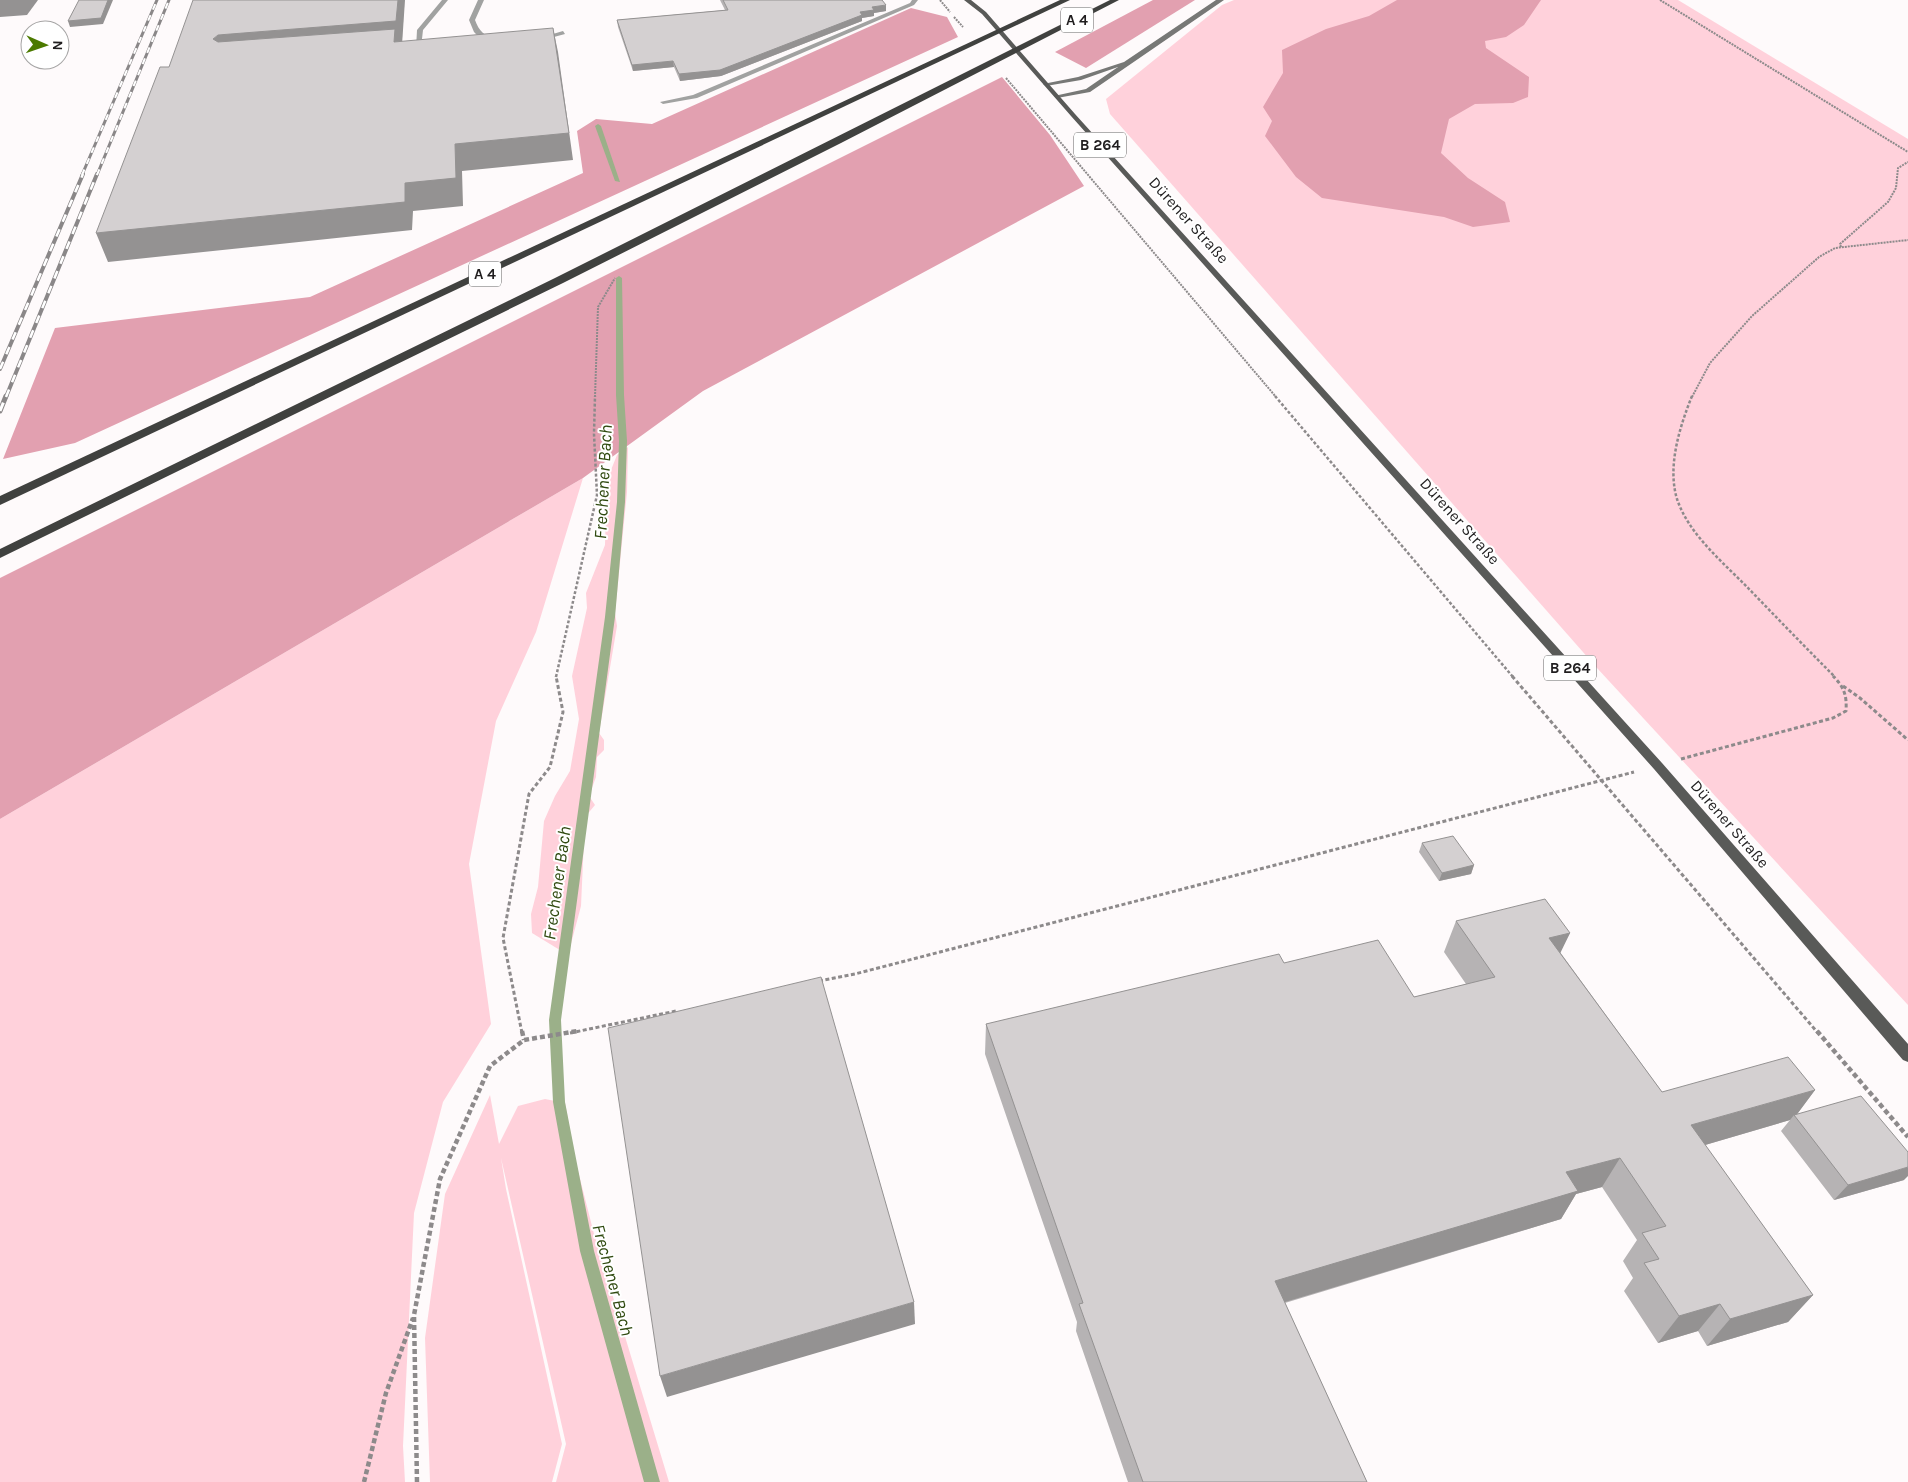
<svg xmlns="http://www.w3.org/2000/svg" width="1908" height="1482" viewBox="0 0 1908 1482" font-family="Karla,sans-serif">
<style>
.green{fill:#ffd1db}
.forest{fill:#e2a0b0}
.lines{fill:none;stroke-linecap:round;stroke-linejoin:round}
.stream{fill:#9bb089;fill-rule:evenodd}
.path-far3{stroke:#8d8a8b;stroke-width:2;stroke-dasharray:2 1;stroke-linecap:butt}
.path-far2{stroke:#8d8a8b;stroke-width:2.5;stroke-dasharray:3 2;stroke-linecap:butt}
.path-far1{stroke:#8d8a8b;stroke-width:3;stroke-dasharray:4 2.5;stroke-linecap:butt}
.path{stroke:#8d8a8b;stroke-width:4.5;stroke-dasharray:5 3;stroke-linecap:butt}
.lane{fill:#a1a2a1;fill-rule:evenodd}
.street{fill:#a1a2a1;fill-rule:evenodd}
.secondary{fill:#777876;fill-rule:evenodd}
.primary{fill:#595a58;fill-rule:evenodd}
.highway{fill:#40413f;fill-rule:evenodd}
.rail-far2-casing{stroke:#8a8788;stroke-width:3}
.rail-far1-casing{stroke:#8a8788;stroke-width:4}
.rail-casing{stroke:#8a8788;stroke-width:5}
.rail-far2{stroke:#fff;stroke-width:2;stroke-dasharray:6;stroke-linecap:butt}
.rail-far1{stroke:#fff;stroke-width:2.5;stroke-dasharray:8;stroke-linecap:butt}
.rail{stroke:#fff;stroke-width:3;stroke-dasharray:9;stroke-linecap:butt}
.wall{fill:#b6b3b4}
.shaded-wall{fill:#949292}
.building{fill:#d4d0d1;stroke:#949292}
.labels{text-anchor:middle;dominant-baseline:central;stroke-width:4;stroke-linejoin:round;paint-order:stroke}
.shield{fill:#fff;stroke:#636262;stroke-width:1}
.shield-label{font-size:15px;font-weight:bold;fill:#201e1f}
.street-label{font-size:16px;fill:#201e1f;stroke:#fff}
.water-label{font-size:18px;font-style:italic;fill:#304a10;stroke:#fff}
</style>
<rect width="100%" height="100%" fill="#fefafb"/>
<g class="green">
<path d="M 1234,0 L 1678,0 L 1908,139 L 1908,1005 L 1597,668 L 1110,114 L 1106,99 L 1222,5 Z"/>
<path d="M 628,447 L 627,492 L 615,613 L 617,626 L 599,733 L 604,740 L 604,750 L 597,757 L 596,777 L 589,796 L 595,805 L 585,817 L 581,906 L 568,955 L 532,933 L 531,914 L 538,887 L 544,821 L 555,796 L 570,771 L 579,719 L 572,676 L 587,608 L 586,593 L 605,545 L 607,480 L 617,455 Z"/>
<path d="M 583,478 L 536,632 L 496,721 L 469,864 L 491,1024 L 443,1102 L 414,1213 L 403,1446 L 405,1482 L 0,1482 L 0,819 Z"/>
<path d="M 490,1095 L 499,1144 L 518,1106 L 545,1099 L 565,1103 L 576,1163 L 594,1234 L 669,1482 L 556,1482 L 566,1444 L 501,1158 L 506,1189 L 562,1444 L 552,1482 L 430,1482 L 425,1338 L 445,1194 Z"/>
</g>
<g class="forest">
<path d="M 1153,0 L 1195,0 L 1086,68 L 1055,52 Z"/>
<path d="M 1397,0 L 1541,0 L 1524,25 L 1506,37 L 1485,41 L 1486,48 L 1529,77 L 1528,97 L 1513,103 L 1475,104 L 1449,119 L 1441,153 L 1468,178 L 1505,202 L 1510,222 L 1473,227 L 1444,217 L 1322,198 L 1296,177 L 1265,136 L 1272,121 L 1263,107 L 1283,73 L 1282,50 L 1326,29 L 1369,16 Z"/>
<path d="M 911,8 L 947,17 L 958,37 L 75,443 L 3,459 L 55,328 L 310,297 L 583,173 L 577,131 L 596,119 L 652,124 Z"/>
<path d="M 1002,77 L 1050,135 L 1084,186 L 703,391 L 583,478 L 0,819 L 0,578 Z"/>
</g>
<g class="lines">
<g class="stream">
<path d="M 598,124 L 601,126 L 620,182 L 615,181 L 595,126 Z"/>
<path d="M 619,276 L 622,278 L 624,395 L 627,441 L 625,502 L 615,617 L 561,1020 L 565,1102 L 594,1251 L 660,1482 L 644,1482 L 580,1251 L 553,1102 L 549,1020 L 605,617 L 617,502 L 619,441 L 616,395 L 616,278 Z"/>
</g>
<g class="path-far3">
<path d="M 940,0 L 950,12"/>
<path d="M 1660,0 L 1908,152"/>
<path d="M 954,17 L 963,27"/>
<path d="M 1006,78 L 1276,397"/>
<path d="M 1841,247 L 1840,244 L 1888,202 L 1896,188 L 1898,168 L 1908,162"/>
<path d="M 595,397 L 598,307 L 615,278"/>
<path d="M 1692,397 L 1710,363 L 1752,316 L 1819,257 L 1835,248 L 1908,240"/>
</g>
<g class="path-far2">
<path d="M 1275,396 L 1513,677"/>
<path d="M 1692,396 C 1680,426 1667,466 1677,499 C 1689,535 1724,563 1750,590 C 1778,619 1806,648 1835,677"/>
<path d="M 556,677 L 597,495 L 594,434 L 595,396"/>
</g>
<g class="path-far1">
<path d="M 1512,676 L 1818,1033"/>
<path d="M 1843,686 L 1860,698 L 1908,740"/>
<path d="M 1681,759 L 1833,718 L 1846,711 C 1847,695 1844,687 1833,676"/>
<path d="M 819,981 L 855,974 L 1634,772"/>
<path d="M 522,1033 L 503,938 L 529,794 L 550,767 L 563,712 L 556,676"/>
<path d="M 570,1033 L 676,1011"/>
</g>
<g class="path">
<path d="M 522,1031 L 524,1040"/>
<path d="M 1817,1031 L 1908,1137"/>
<path d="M 364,1482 L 386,1393 L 413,1318"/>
<path d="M 417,1482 L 414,1315 L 440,1179 L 490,1066 L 524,1040 L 578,1031"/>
</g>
<g class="lane">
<path d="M 442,0 L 448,0 L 423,30 L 421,48 L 416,49 L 417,30 Z"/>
<path d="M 912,0 L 918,0 L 914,5 L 697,98 L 663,104 L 660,102 L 693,95 L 910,3 Z"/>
</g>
<g class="street">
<path d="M 478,0 L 484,0 L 475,20 C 479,31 484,36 496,39 L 496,41 L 480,38 L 474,32 L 469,20 Z"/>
<path d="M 563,31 L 565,34 L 539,41 L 536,39 Z"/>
</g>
<path class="secondary" d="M 1216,0 L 1224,0 L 1090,92 L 1057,98 L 1054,96 L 1086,89 L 1118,67 L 1081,80 L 1046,86 L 1043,84 L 1078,77 L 1124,62 Z"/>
<path class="primary" d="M 964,0 L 971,0 L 986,12 L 1075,114 L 1662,763 L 1908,1044 L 1908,1062 L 1903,1060 L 1654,769 L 1071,116 L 982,14 Z"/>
<g class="highway">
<path d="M 1060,0 L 1070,0 L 0,505 L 0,496 Z"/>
<path d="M 1110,0 L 1119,0 L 841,143 L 563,283 L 0,558 L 0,549 L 555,278 Z"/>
</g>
<defs>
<g id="rail-far2">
<path d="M 82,175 L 157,0"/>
<path d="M 97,175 L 169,0"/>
</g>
<g id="rail-far1">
<path d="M 0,369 L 83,174"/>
<path d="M 6,397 L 97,174"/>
</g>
<path id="rail" d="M 0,411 L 6,396"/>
</defs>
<use href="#rail-far2" class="rail-far2-casing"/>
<use href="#rail-far1" class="rail-far1-casing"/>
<use href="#rail" class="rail-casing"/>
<use href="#rail-far2" class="rail-far2"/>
<use href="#rail-far1" class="rail-far1"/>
<use href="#rail" class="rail"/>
</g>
<g class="wall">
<path d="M 720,0 L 882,0 L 886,11 L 874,13 L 874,16 L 862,18 L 862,21 L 721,76 L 680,81 L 674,67 L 633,71 L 618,27 L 617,20 L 725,10 Z"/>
<path d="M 1422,843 L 1474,865 L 1471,874 L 1439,881 L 1419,852 Z"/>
<path d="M 1456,921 L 1570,933 L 1560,952 L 1662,1092 L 1815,1090 L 1797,1114 L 1904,1180 L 1834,1200 L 1781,1131 L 1790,1120 L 1705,1145 L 1813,1295 L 1788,1322 L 1707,1346 L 1698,1331 L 1658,1343 L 1624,1291 L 1633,1278 L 1623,1261 L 1637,1240 L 1602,1187 L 1576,1194 L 1561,1219 L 1285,1303 L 1367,1482 L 1128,1482 L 1076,1331 L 1077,1322 L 985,1054 L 986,1024 L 1284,963 L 1414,997 L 1466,984 L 1444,952 Z"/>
</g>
<g class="shaded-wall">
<path d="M 0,0 L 38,0 L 27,15 L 0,17 Z"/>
<path d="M 108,0 L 113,0 L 103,24 L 70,27 L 68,21 Z"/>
<path d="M 398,0 L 405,0 L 402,45 L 226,59 L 213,39 L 218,35 Z"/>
<path d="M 886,5 L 886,11 L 874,13 L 874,16 L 862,18 L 862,21 L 721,76 L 680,81 L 679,74 L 860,12 L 872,7 Z"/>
<path d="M 553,28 L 558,52 L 573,160 L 462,171 L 463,206 L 413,211 L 412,230 L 108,262 L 96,233 L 405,183 Z"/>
<path d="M 673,61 L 674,67 L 633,71 L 632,65 Z"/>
<path d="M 1474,865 L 1471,874 L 1439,881 L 1442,873 Z"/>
<path d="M 1570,933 L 1555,964 L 1549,938 Z"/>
<path d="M 1815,1090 L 1795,1117 L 1794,1115 L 1790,1120 L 1671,1155 L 1691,1125 Z"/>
<path d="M 1620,1158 L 1602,1187 L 1576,1194 L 1561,1219 L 1265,1308 L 1275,1281 L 1566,1172 Z"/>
<path d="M 1908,1167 L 1908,1176 L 1904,1180 L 1834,1200 L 1848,1185 Z"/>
<path d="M 1813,1295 L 1788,1322 L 1707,1346 L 1730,1319 Z"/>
<path d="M 914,1302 L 915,1324 L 667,1397 L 660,1376 Z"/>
<path d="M 1720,1304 L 1698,1331 L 1658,1343 L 1679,1316 Z"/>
</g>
<g class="building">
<path d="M 79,0 L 108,0 L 101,18 L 68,21 Z"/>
<path d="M 193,0 L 398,0 L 396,21 L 218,35 L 213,39 L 218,42 L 395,29 L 394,42 L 553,28 L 569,133 L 455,144 L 456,178 L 405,183 L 405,202 L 96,233 L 160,67 L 169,67 Z"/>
<path d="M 723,0 L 882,0 L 886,5 L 872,7 L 874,10 L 860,12 L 862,15 L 720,70 L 679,74 L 673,61 L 632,65 L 617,20 L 728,10 Z"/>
<path d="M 1453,836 L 1474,865 L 1442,873 L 1422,843 Z"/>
<path d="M 1545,899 L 1570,933 L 1549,938 L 1662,1092 L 1788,1057 L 1815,1090 L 1691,1125 L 1813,1295 L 1730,1319 L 1720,1304 L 1679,1316 L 1644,1263 L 1659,1259 L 1642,1233 L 1666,1226 L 1620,1158 L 1566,1172 L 1578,1191 L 1275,1281 L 1367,1482 L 1143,1482 L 1079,1304 L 1083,1303 L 986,1024 L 1279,954 L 1284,963 L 1378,940 L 1414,997 L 1495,977 L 1456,921 Z"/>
<path d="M 821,977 L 914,1302 L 660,1376 L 608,1028 Z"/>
<path d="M 1861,1096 L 1908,1152 L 1908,1167 L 1848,1185 L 1794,1115 Z"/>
</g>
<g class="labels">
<g class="shield">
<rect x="1061" y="7.5" width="32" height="25" rx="4"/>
<rect x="1074" y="132.5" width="52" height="25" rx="4"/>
<rect x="469" y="261.5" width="32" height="25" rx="4"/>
<rect x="1544" y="655.5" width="52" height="25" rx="4"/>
</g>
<g class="shield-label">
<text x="1077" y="20">A 4</text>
<text x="1100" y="145">B 264</text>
<text x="485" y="274">A 4</text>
<text x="1570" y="668">B 264</text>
</g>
<g class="street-label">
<text transform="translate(1189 220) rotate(48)">Dürener Straße</text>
<text transform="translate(1460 521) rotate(48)">Dürener Straße</text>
<text transform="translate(1730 824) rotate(49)">Dürener Straße</text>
</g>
<g class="water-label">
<text transform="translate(603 482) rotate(-87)">Frechener Bach</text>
<text transform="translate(557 883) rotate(-82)">Frechener Bach</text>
<text transform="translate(613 1280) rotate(75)">Frechener Bach</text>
</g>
</g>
<g transform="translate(45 45) rotate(92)"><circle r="24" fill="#ffffff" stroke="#a6a5a5"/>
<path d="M0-4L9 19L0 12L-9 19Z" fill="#4c7a00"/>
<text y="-8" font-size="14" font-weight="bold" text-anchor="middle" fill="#201e1f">N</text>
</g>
</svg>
